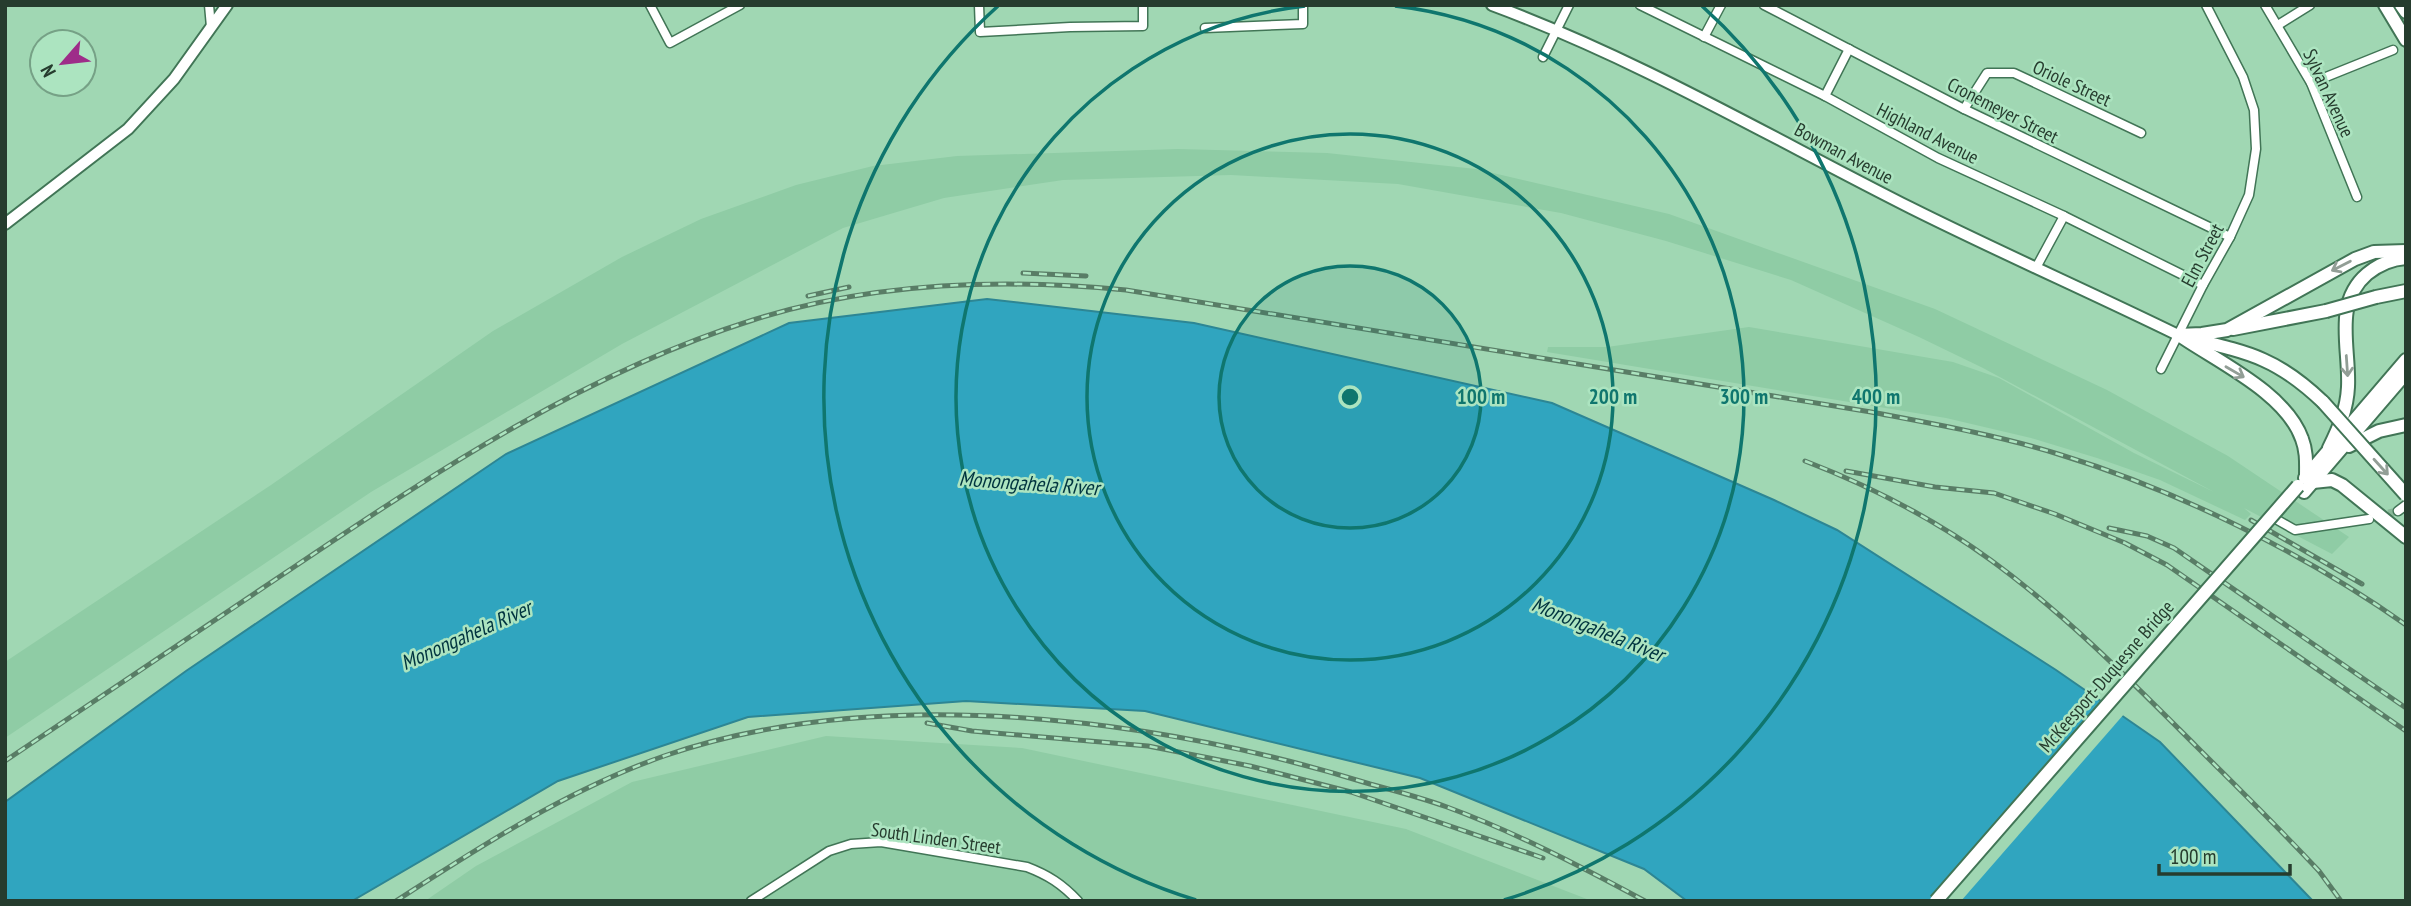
<svg xmlns="http://www.w3.org/2000/svg" width="2411" height="906" viewBox="0 0 2411 906" font-family="'PT Sans Narrow',sans-serif">
<style>
.built{fill:#8fcca5}
.water{fill:#30a5bf;stroke:#2d8694;stroke-width:2}
.pier{fill:#a0d7b3}
.lines{fill:none;stroke-linecap:round;stroke-linejoin:round}
.street-tunnel{stroke:#88b898;stroke-width:8;stroke-dasharray:8 4;stroke-linecap:butt}
.street-casing{stroke:#417556;stroke-width:11}
.secondary-casing{stroke:#417556;stroke-width:14}
.primary-casing{stroke:#417556;stroke-width:16}
.street{stroke:#fff;stroke-width:8}
.secondary{stroke:#fff;stroke-width:10}
.primary{stroke:#fff;stroke-width:12}
.rail-casing{stroke:#597d66;stroke-width:5}
.rail{stroke:#ace4c0;stroke-width:2.5;stroke-dasharray:8;stroke-linecap:butt}
.primary-bridge-casing{stroke:#417556;stroke-width:16;stroke-linecap:butt}
.primary-bridge{stroke:#fff;stroke-width:12}
.oneway{stroke:#929e96}
.ring{fill:none;stroke:#0f766e;stroke-width:3.5}
.labels{text-anchor:middle;dominant-baseline:central;stroke-width:5;stroke-linejoin:round;paint-order:stroke}
.street-label{font-size:19px;fill:#263c2e;stroke:#ace4c0}
.water-label{font-size:21px;font-style:italic;fill:#00343f;stroke:#ace4c0}
.centre{fill:#0f766e;stroke:#ace4c0;stroke-width:3.5}
.ring-label{font-size:21px;text-anchor:middle;font-weight:bold;fill:#0f766e;stroke:#ace4c0;stroke-width:5;stroke-linejoin:round;paint-order:stroke}
</style>
<rect width="100%" height="100%" fill="#a0d7b3"/>
<g class="built">
<path d="M 1178,149 L 1327,153 L 1476,169 L 1669,214 L 1935,309 L 2107,390 L 2228,456 L 2349,537 L 2332,554 L 2244,508 L 2251,514 L 2245,520 L 2160,480 L 2097,458 L 2031,438 L 1946,418 L 1547,352 L 1548,347 L 1607,347 L 1749,327 L 1953,362 L 1999,378 L 2134,453 L 2214,492 L 1983,368 L 1919,337 L 1791,280 L 1666,241 L 1561,213 L 1398,184 L 1231,175 L 1063,180 L 944,198 L 843,228 L 622,344 L 371,492 L 5,738 L 5,662 L 271,485 L 493,331 L 622,257 L 701,219 L 796,185 L 873,166 L 957,156 Z"/>
<path d="M 826,736 L 1022,748 L 1406,829 L 1592,901 L 425,901 L 476,866 L 632,782 Z"/>
</g>
<path class="water" d="M 987,299 L 1194,323 L 1552,403 L 1774,500 L 1837,530 L 2056,670 L 2160,742 L 2313,901 L 1687,901 L 1644,869 L 1420,778 L 1145,711 L 966,701 L 748,717 L 558,781 L 352,901 L 5,901 L 5,802 L 186,671 L 506,454 L 789,323 Z"/>
<path class="pier" d="M 2104,699 L 2125,713 L 1961,901 L 1929,901 Z"/>
<g class="lines">
<path class="street-tunnel" d="M 2377,517 L 2398,511"/>
<defs>
<g id="street">
<path d="M 209,5 L 211,27"/>
<path d="M 650,5 L 670,43 L 740,5"/>
<path d="M 979,5 L 980,32 L 1070,27 L 1143,26 L 1143,5"/>
<path d="M 1640,5 L 1825,96 L 1938,158 L 2064,216 L 2203,285"/>
<path d="M 1764,5 L 1964,109 L 2230,237"/>
<path d="M 2265,5 L 2311,83 L 2357,197"/>
<path d="M 2278,25 L 2310,5"/>
<path d="M 1205,28 L 1303,24 L 1303,5"/>
<path d="M 1704,37 L 1721,5"/>
<path d="M 1543,57 L 1569,5"/>
<path d="M 2311,83 L 2393,50"/>
<path d="M 1825,96 L 1849,49"/>
<path d="M 1964,109 L 1987,73 L 2014,73 L 2141,133"/>
<path d="M 2037,266 L 2064,216"/>
<path d="M 2161,369 L 2203,285 L 2230,237 L 2249,195 L 2256,149 L 2254,110 L 2243,77 L 2206,5"/>
<path d="M 2398,511 L 2406,505"/>
<path d="M 2274,518 L 2295,530 L 2369,519"/>
<path d="M 751,901 L 829,851 L 851,844 L 881,842 L 1027,867 C 1048,875 1062,884 1078,901"/>
</g>
<g id="secondary">
<path d="M 1492,5 C 1638,59 1772,138 1911,208 C 1999,252 2090,292 2178,335"/>
<path d="M 5,224 L 128,129 L 174,79 L 227,5"/>
</g>
<g id="primary">
<path d="M 2385,5 L 2406,40"/>
<path d="M 2401,5 L 2406,12"/>
<path d="M 2376,297 L 2406,291"/>
<path d="M 2233,329 L 2326,311"/>
<path d="M 2178,335 L 2202,334 L 2227,330 L 2355,259 L 2374,252 L 2406,251"/>
<path d="M 2179,335 C 2218,362 2286,393 2302,439 C 2307,452 2306,464 2306,477"/>
<path d="M 2192,339 C 2251,353 2278,359 2323,402"/>
<path d="M 2349,446 L 2379,431 L 2406,425"/>
<path d="M 2329,448 C 2339,428 2347,409 2348,387 C 2350,348 2333,303 2367,274 C 2378,265 2391,259 2406,258"/>
<path d="M 2305,478 L 2406,360"/>
<path d="M 2313,482 L 2332,480 L 2342,485 L 2406,537"/>
<path d="M 2304,492 L 2406,373"/>
</g>
</defs>
<use href="#street" class="street-casing"/>
<use href="#secondary" class="secondary-casing"/>
<use href="#primary" class="primary-casing"/>
<use href="#street" class="street"/>
<use href="#secondary" class="secondary"/>
<use href="#primary" class="primary"/>
<defs>
<g id="rail">
<path d="M 1023,273 L 1086,276"/>
<path d="M 808,296 L 849,287"/>
<path d="M 1805,461 C 1870,486 1936,520 1992,561 C 2066,615 2131,681 2196,746 C 2237,787 2279,828 2319,871 L 2341,901"/>
<path d="M 1846,471 L 1935,487 L 1994,493 L 2055,514 L 2125,543 L 2167,565 L 2406,731"/>
<path d="M 2251,520 L 2362,584"/>
<path d="M 2109,528 L 2147,536 L 2174,548 L 2406,708"/>
<path d="M 927,723 L 972,731 L 1148,746 L 1250,766 L 1351,792 L 1543,858"/>
<path d="M 5,761 C 102,696 199,631 297,565 C 440,469 587,372 753,320 C 873,282 1001,278 1126,290 L 1871,412 C 1934,424 1997,435 2058,454 C 2177,490 2304,553 2406,625"/>
<path d="M 396,901 C 481,846 569,789 664,756 C 880,682 1157,718 1370,784 C 1396,791 1422,798 1447,807 C 1515,832 1580,866 1645,901"/>
</g>
</defs>
<use href="#rail" class="rail-casing"/>
<use href="#rail" class="rail"/>
<defs>
<g id="primary-bridge">
<path d="M 2326,311 L 2376,297"/>
<path d="M 2323,402 L 2406,495"/>
<path d="M 1936,901 L 2298,486"/>
</g>
</defs>
<use href="#primary-bridge" class="primary-bridge-casing"/>
<use href="#primary-bridge" class="primary-bridge"/>
</g>
<defs><path id="oneway-shaft" d="M-6 0H5M1.5-3L5.5 0L1.5 3" fill="none" stroke-width="1.6" stroke-linecap="round" stroke-linejoin="round" transform="scale(1.75)"/></defs>
<g class="oneway">
<use href="#oneway-shaft" transform="translate(2341 266) rotate(153)"/>
<use href="#oneway-shaft" transform="translate(2347 366) rotate(86)"/>
<use href="#oneway-shaft" transform="translate(2235 372) rotate(30)"/>
<use href="#oneway-shaft" transform="translate(2381 467) rotate(48)"/>
</g>
<circle cx="1350" cy="397" r="131" fill="#0f766e" fill-opacity=".12"/>
<g class="ring">
<circle cx="1350" cy="397" r="131"/>
<circle cx="1350" cy="397" r="263"/>
<path d="M1395 6A394 394 0 1 1 1305 6"/>
<path d="M1196 900A526 526 0 0 1 998 6M1702 6A526 526 0 0 1 1504 900"/>
</g>
<g class="labels">
<g class="street-label">
<text transform="translate(2072 83) rotate(25)">Oriole Street</text>
<text transform="translate(2329 93) rotate(65)">Sylvan Avenue</text>
<text transform="translate(2003 110) rotate(27)">Cronemeyer Street</text>
<text transform="translate(1928 133) rotate(27)">Highland Avenue</text>
<text transform="translate(1844 153) rotate(28)">Bowman Avenue</text>
<text transform="translate(2202 255) rotate(-62)">Elm Street</text>
<text transform="translate(2106 676) rotate(-49)">McKeesport-Duquesne Bridge</text>
<text transform="translate(936 838) rotate(8)">South Linden Street</text>
</g>
<g class="water-label">
<text transform="translate(1029 483) rotate(4)">Monongahela River</text>
<text transform="translate(1598 629) rotate(22)">Monongahela River</text>
<text transform="translate(466 635) rotate(-24)">Monongahela River</text>
</g>
</g>
<circle cx="1350" cy="397" r="10" class="centre"/>
<g class="ring-label">
<text x="1481" y="404">100 m</text>
<text x="1613" y="404">200 m</text>
<text x="1744" y="404">300 m</text>
<text x="1876" y="404">400 m</text>
</g>
<rect width="2411" height="906" fill="none" stroke="#263c2e" stroke-width="14"/>
<g transform="translate(63 63) rotate(242)"><circle r="33" fill="#ace4c0" stroke="#76a186" stroke-width="2"/>
<path d="M0-5L12 26L0 18L-12 26Z" fill="#9e2c89"/>
<text y="-10" font-size="19" font-weight="bold" text-anchor="middle" fill="#263c2e">N</text>
</g>
<path d="M2159 864v10h131v-10" fill="none" stroke="#263c2e" stroke-width="3.5"/>
<text x="2170" y="864" font-size="21" fill="#263c2e" stroke="#ace4c0" stroke-width="5" paint-order="stroke">100 m</text>
</svg>
